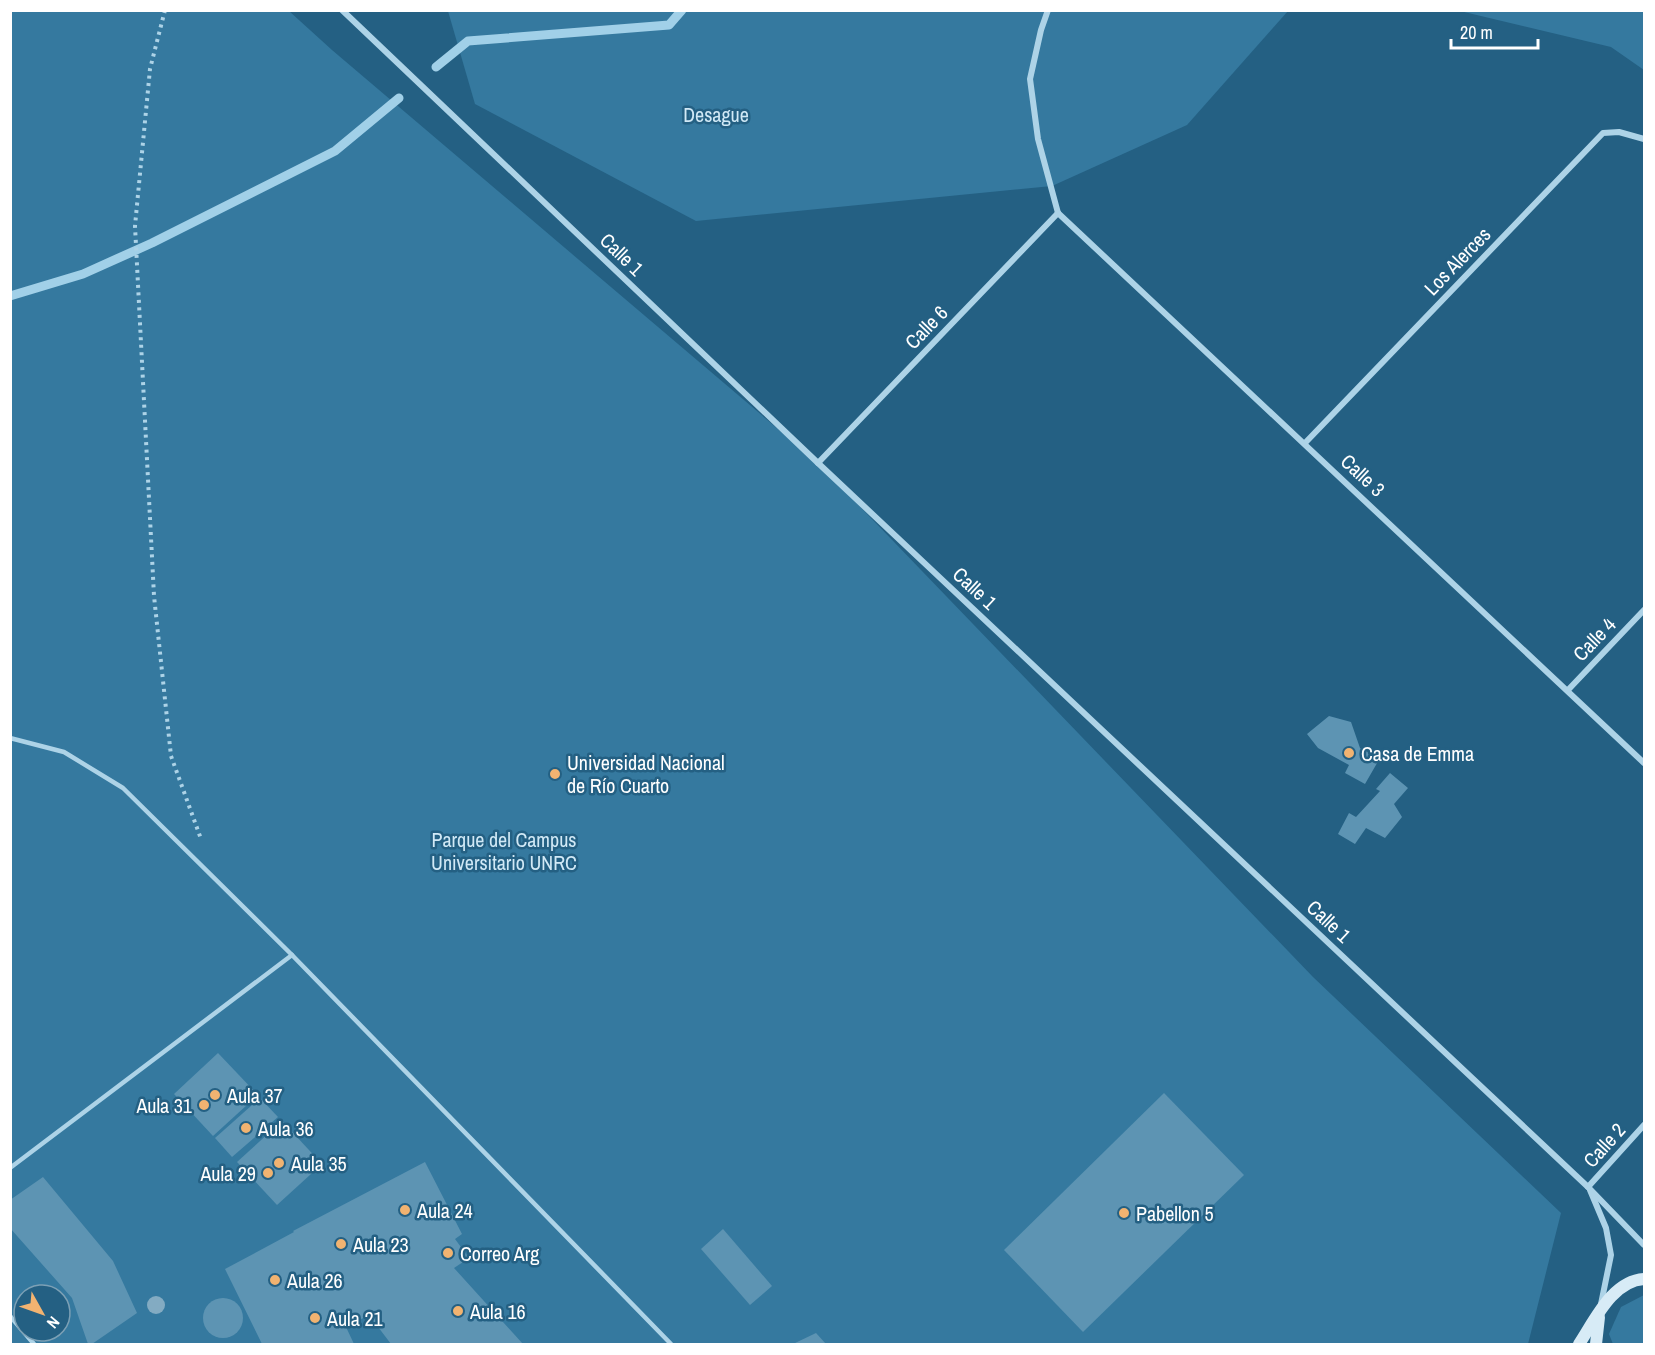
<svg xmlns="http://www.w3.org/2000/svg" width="1655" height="1355" viewBox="0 0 1655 1355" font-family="'Archivo Narrow',sans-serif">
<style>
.green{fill:#35799f;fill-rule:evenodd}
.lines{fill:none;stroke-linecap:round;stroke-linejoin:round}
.stream{stroke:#a1d0e8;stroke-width:9}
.building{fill:#5d94b3}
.path{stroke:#add3e7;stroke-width:4;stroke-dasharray:3 4.5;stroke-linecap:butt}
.service{stroke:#add3e7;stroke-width:4.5}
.minor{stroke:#add3e7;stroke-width:6}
.secondary{stroke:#d7ebf6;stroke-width:12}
.tree{fill:#83abc2}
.poi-dot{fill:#f1b371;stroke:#246083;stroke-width:2}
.labels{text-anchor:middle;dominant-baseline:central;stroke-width:5;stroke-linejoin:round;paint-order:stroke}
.park-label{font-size:20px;fill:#d1e9f6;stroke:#246083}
.street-label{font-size:20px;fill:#fff;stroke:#246083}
.poi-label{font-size:20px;fill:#fff;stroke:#246083;text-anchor:start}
</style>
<rect width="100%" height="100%" fill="#246083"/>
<g class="green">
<path d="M 10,11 L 289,11 L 332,50 L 818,463 L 1313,977 L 1561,1213 L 1528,1344 L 11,1344 ZM 24,1295 L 60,1295 L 60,1331 L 24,1331 Z"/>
<path d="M 448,11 L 1288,11 L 1187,125 L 1052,186 L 696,221 L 475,104 Z"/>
<path d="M 1460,11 L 1644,11 L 1644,70 L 1611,47 Z"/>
<path d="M 1644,1295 L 1644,1344 L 1613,1344 L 1609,1334 L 1621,1307 Z"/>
</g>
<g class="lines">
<g class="stream">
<path d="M 436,67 L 468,41 L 669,25 L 682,10"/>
<path d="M 10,296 L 83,274 L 152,243 L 335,151 L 399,98"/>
</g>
</g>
<g class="building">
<path d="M 1329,716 L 1351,722 L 1360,748 L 1380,758 L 1365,784 L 1345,773 L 1349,765 L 1318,748 L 1307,734 Z"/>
<path d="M 1390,773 L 1408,788 L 1394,804 L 1402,817 L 1385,838 L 1366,828 L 1355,844 L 1338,834 L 1349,813 L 1356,817 L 1380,791 L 1376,789 Z"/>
<path d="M 218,1053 L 258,1095 L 213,1136 L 174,1094 Z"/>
<path d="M 1164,1093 L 1244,1175 L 1083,1332 L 1004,1250 Z"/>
<path d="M 260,1098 L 278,1117 L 232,1157 L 215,1138 Z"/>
<path d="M 282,1121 L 322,1164 L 277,1205 L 237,1162 Z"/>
<path d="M 425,1162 L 462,1234 L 455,1239 L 469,1258 L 454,1268 L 523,1344 L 391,1344 L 369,1315 L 346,1327 L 354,1344 L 262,1344 L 225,1269 L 294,1232 L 293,1231 Z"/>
<path d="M 43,1177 L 113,1261 L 137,1313 L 92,1344 L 88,1344 L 72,1298 L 10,1228 L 10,1200 Z"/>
<path d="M 723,1229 L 772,1286 L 750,1305 L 701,1249 Z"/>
<circle cx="223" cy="1318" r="20"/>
<path d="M 816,1333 L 826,1344 L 793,1344 Z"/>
</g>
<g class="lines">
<path class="path" d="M 165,10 L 150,69 L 135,226 L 154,596 L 171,756 L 201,839"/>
<g class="service">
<path d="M 10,738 L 64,752 L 123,788 L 292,955 L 671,1344"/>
<path d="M 10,1168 L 292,955"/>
<path d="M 10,1316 L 34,1344"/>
</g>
<g class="minor">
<path d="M 342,10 L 818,463 L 1588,1187 L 1644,1245"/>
<path d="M 1048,10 L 1041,30 L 1030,79 L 1038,139 L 1058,213"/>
<path d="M 1058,213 L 1644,763"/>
<path d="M 1305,443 L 1603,133 L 1619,132 L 1644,139"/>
<path d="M 818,463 L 1058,213"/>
<path d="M 1568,690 L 1644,610"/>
<path d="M 1588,1187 L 1644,1125"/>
<path d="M 1590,1190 L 1606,1228 L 1611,1255 L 1601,1304"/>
</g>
<g class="secondary">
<path d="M 1579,1344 C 1595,1320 1612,1281 1644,1279"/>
<path d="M 1596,1344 L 1599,1317"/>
</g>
</g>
<circle class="tree" cx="156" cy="1305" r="9"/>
<g class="poi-dot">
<circle cx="1349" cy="753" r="6"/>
<circle cx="555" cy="774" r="6"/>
<circle cx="215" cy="1095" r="6"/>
<circle cx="204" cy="1105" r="6"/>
<circle cx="246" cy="1128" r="6"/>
<circle cx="279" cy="1163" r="6"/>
<circle cx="268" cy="1173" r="6"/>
<circle cx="405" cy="1210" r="6"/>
<circle cx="1124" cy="1213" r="6"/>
<circle cx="341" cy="1244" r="6"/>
<circle cx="448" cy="1253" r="6"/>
<circle cx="275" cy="1280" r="6"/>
<circle cx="458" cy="1311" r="6"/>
<circle cx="315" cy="1318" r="6"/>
</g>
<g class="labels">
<g class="park-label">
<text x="716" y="114">Desague</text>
<text x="504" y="839">Parque del Campus<tspan x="504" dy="23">Universitario UNRC</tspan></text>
</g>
<g class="street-label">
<text transform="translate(622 254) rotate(44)">Calle 1</text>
<text transform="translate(1457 261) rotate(-46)">Los Alerces</text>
<text transform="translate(926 327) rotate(-46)">Calle 6</text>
<text transform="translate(1363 475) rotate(43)">Calle 3</text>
<text transform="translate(975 588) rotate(43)">Calle 1</text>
<text transform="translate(1594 639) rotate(-46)">Calle 4</text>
<text transform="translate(1329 921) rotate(43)">Calle 1</text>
<text transform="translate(1604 1145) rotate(-48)">Calle 2</text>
</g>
<g class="poi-label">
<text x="1361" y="753">Casa de Emma</text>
<text x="567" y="762">Universidad Nacional<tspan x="567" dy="23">de Río Cuarto</tspan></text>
<text x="227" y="1095">Aula 37</text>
<text x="192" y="1105" text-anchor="end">Aula 31</text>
<text x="258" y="1128">Aula 36</text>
<text x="291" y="1163">Aula 35</text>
<text x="256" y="1173" text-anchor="end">Aula 29</text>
<text x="417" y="1210">Aula 24</text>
<text x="1136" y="1213">Pabellon 5</text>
<text x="353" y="1244">Aula 23</text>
<text x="460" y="1253">Correo Arg</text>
<text x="287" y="1280">Aula 26</text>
<text x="470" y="1311">Aula 16</text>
<text x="327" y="1318">Aula 21</text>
</g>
</g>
<rect width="1655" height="1355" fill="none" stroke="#ffffff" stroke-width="24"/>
<g transform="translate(42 1313) rotate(130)"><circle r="28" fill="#246083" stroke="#7ca0b5" stroke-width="1.5"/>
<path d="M0-4.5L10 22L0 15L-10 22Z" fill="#f1b371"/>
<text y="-9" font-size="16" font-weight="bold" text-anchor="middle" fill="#ffffff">N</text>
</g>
<path d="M1451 39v9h87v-9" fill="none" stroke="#ffffff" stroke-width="3"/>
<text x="1460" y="39" font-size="18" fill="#ffffff" stroke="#246083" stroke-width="4.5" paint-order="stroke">20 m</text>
</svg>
